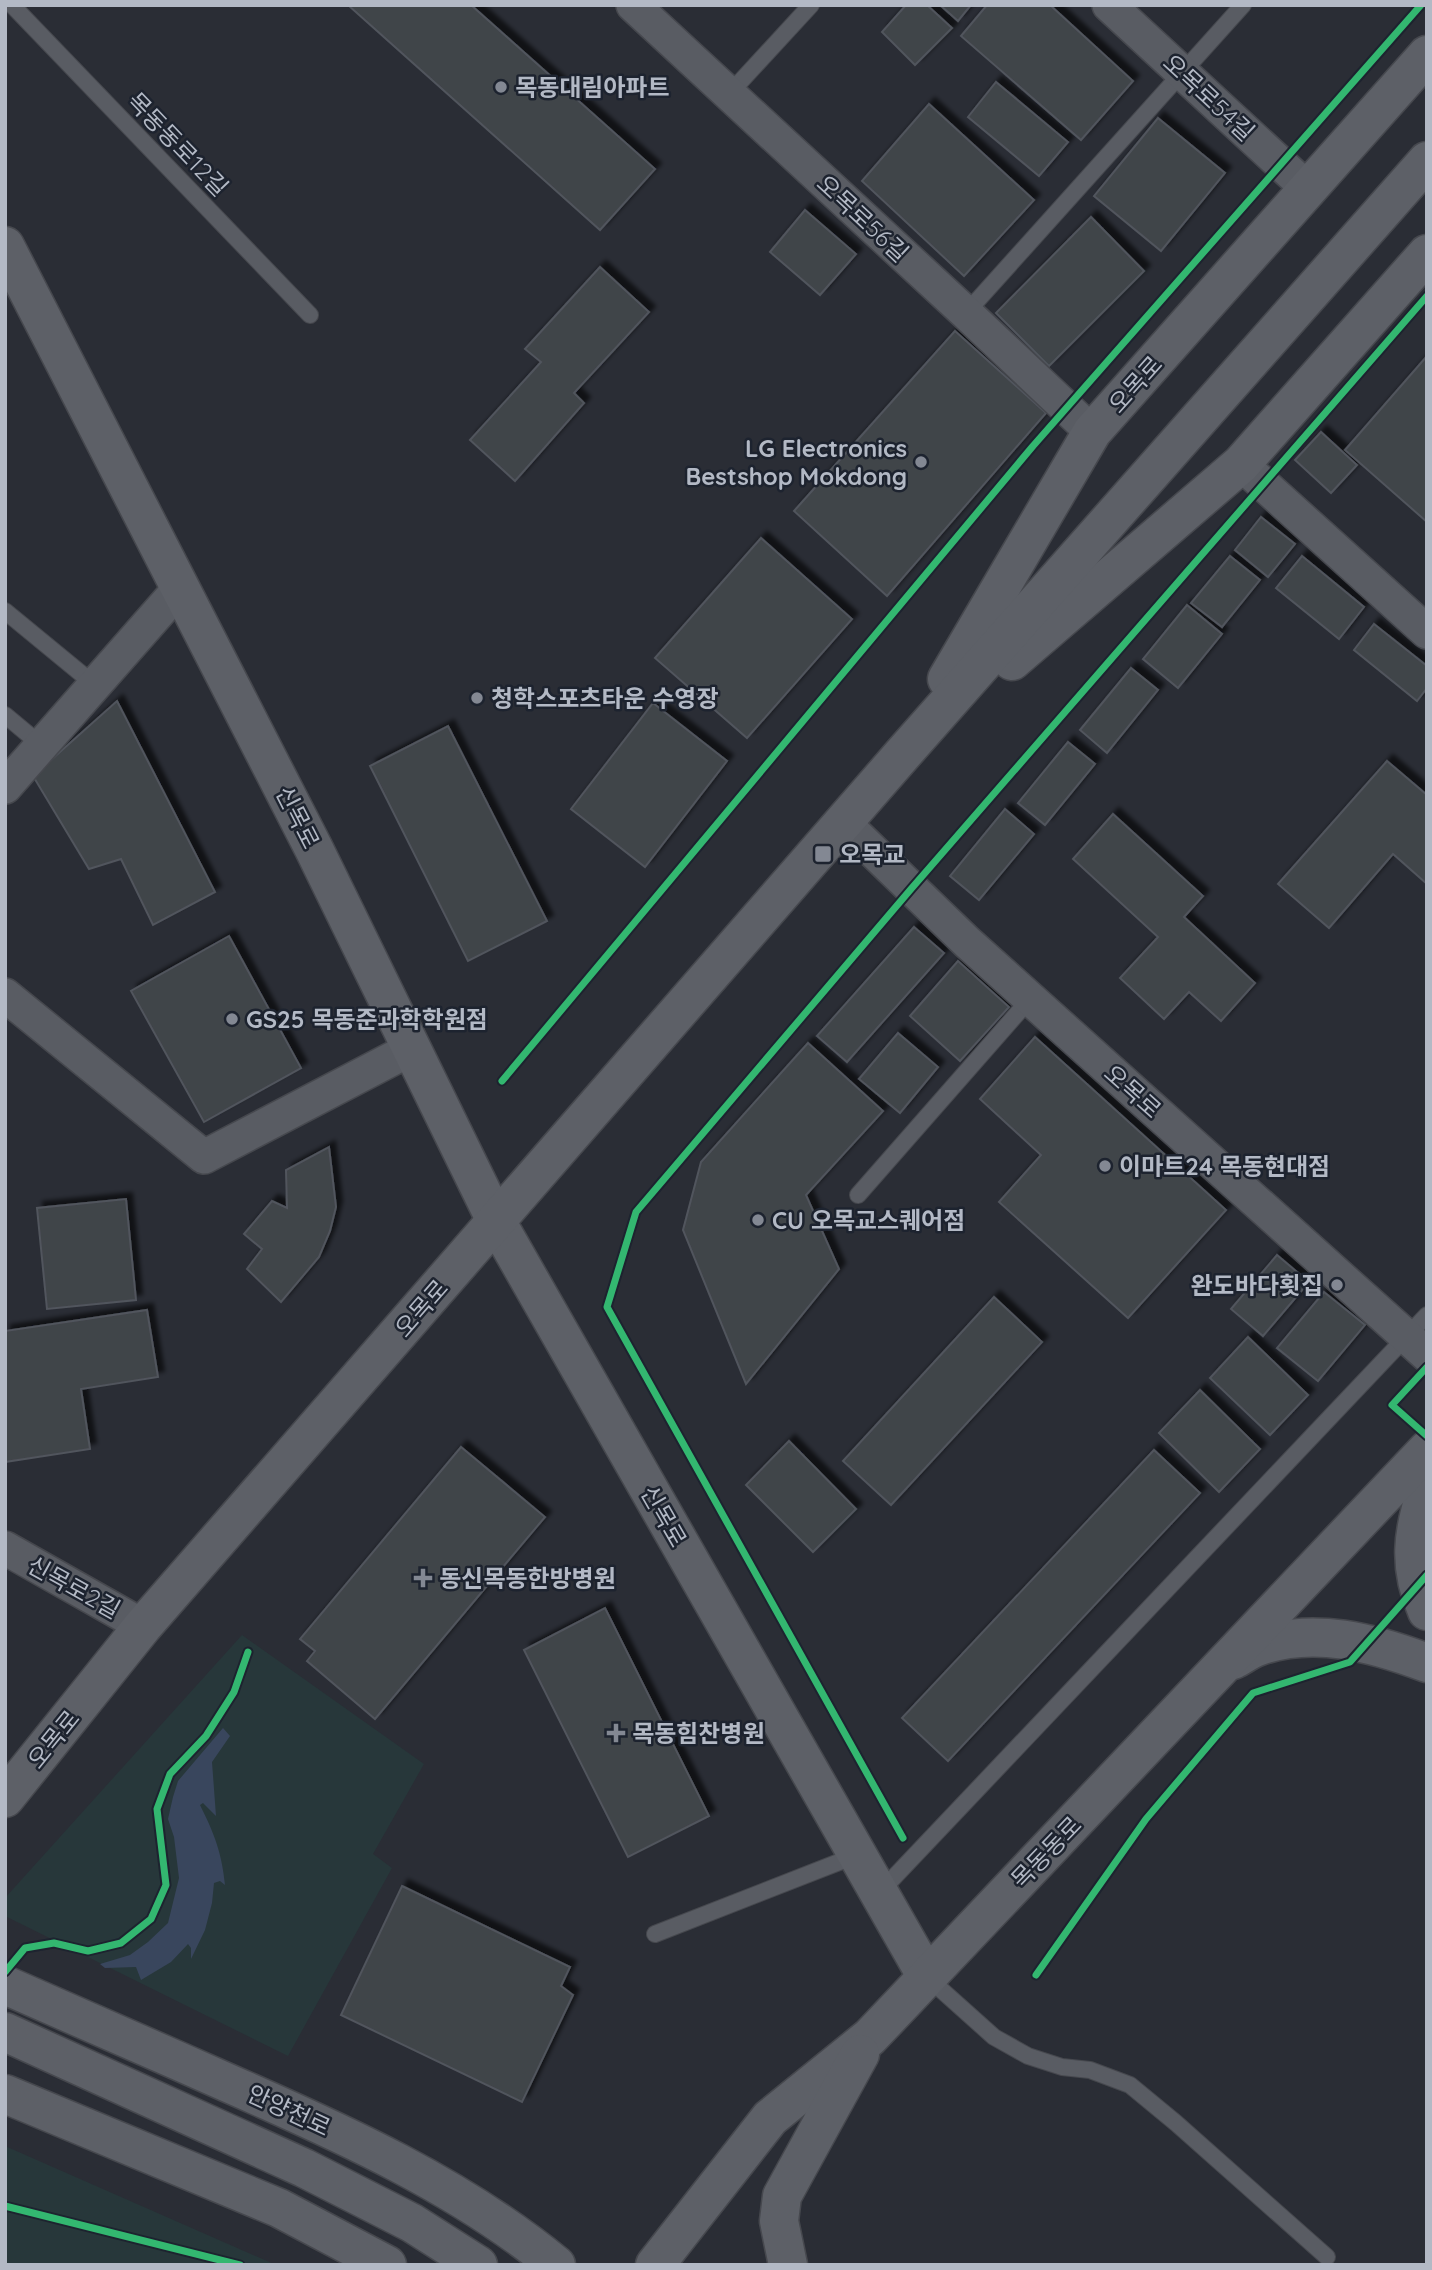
<svg xmlns="http://www.w3.org/2000/svg" width="1432" height="2270" viewBox="0 0 1432 2270" font-family="Quicksand,'Noto Sans KR',sans-serif">
<style>
.green{fill:#27373a}
.water{fill:#39465d}
.building{fill:#41444a;stroke:#51555d;stroke-width:2;filter:url(#shadow)}
.lines{fill:none;stroke-linecap:round;stroke-linejoin:round}
.lane-casing{stroke:#46484e;stroke-width:18}
.street-casing{stroke:#46484e;stroke-width:36}
.secondary-casing{stroke:#46484e;stroke-width:41}
.lane{stroke:#595c63;stroke-width:16}
.street{stroke:#595c63;stroke-width:33}
.secondary{stroke:#5d6067;stroke-width:38}
.cycleway-casing{stroke:#1d232f;stroke-width:11}
.cycleway{stroke:#33b770;stroke-width:7}
.poi-dot{fill:#838893;stroke:#1d232f;stroke-width:2.5}
.labels{text-anchor:middle;dominant-baseline:central;stroke-width:5;stroke-linejoin:round;paint-order:stroke}
.poi-label{font-size:24px;font-weight:bold;fill:#b3b9c5;stroke:#1d232f;text-anchor:start}
.street-label{font-size:24px;fill:#b3b9c5;stroke:#1d232f}
</style>
<defs>
<filter id="shadow"><feDropShadow dx="6" dy="-6" stdDeviation="2" flood-color="#0009"/></filter>
</defs>
<rect width="100%" height="100%" fill="#2a2d35"/>
<g class="green">
<path d="M 242,1635 L 424,1764 L 373,1854 L 392,1868 L 288,2056 L 5,1916 L 5,1898 Z"/>
<path d="M 5,2146 L 276,2265 L 5,2265 Z"/>
</g>
<path class="water" d="M 223,1728 L 230,1736 L 212,1762 L 216,1816 L 203,1803 L 200,1805 C 214,1833 222,1853 225,1885 L 220,1881 L 214,1883 L 212,1903 L 205,1930 L 191,1959 L 191,1948 L 188,1944 L 171,1962 L 141,1980 L 136,1967 L 105,1968 L 100,1964 L 130,1955 L 148,1942 L 168,1923 L 179,1878 L 174,1837 L 168,1819 L 173,1797 L 178,1781 Z"/>
<g class="building">
<path d="M 348,5 L 471,5 L 655,169 L 600,230 Z"/>
<path d="M 906,5 L 927,5 L 952,28 L 915,65 L 882,32 Z"/>
<path d="M 940,5 L 971,5 L 958,21 Z"/>
<path d="M 987,5 L 1050,5 L 1133,81 L 1081,140 L 961,36 Z"/>
<path d="M 996,82 L 1068,142 L 1039,176 L 968,117 Z"/>
<path d="M 929,104 L 1034,200 L 964,276 L 862,181 Z"/>
<path d="M 1158,118 L 1225,173 L 1161,251 L 1094,196 Z"/>
<path d="M 805,210 L 856,254 L 820,295 L 770,252 Z"/>
<path d="M 1091,217 L 1144,271 L 1049,366 L 996,313 Z"/>
<path d="M 600,267 L 649,312 L 574,393 L 584,403 L 515,481 L 470,440 L 541,362 L 525,349 Z"/>
<path d="M 955,331 L 1046,413 L 887,596 L 794,511 Z"/>
<path d="M 1427,356 L 1427,522 L 1345,450 Z"/>
<path d="M 1321,432 L 1357,465 L 1331,493 L 1295,460 Z"/>
<path d="M 1261,517 L 1295,544 L 1268,577 L 1235,550 Z"/>
<path d="M 761,538 L 852,619 L 747,738 L 655,658 Z"/>
<path d="M 1230,556 L 1260,580 L 1222,627 L 1191,603 Z"/>
<path d="M 1302,556 L 1364,607 L 1339,639 L 1276,588 Z"/>
<path d="M 1187,605 L 1222,634 L 1178,688 L 1143,659 Z"/>
<path d="M 1374,624 L 1427,666 L 1427,688 L 1417,701 L 1354,650 Z"/>
<path d="M 1131,668 L 1158,690 L 1107,753 L 1080,730 Z"/>
<path d="M 117,701 L 215,892 L 153,925 L 121,859 L 89,869 L 33,776 Z"/>
<path d="M 653,703 L 727,761 L 645,867 L 571,809 Z"/>
<path d="M 448,726 L 547,921 L 468,961 L 370,766 Z"/>
<path d="M 1068,742 L 1095,764 L 1045,825 L 1018,803 Z"/>
<path d="M 1387,761 L 1427,795 L 1427,884 L 1393,854 L 1329,928 L 1278,884 Z"/>
<path d="M 1005,809 L 1034,834 L 979,900 L 950,876 Z"/>
<path d="M 1113,814 L 1203,896 L 1184,917 L 1255,983 L 1221,1021 L 1189,992 L 1164,1019 L 1120,978 L 1158,937 L 1073,859 Z"/>
<path d="M 914,927 L 944,953 L 847,1062 L 817,1036 Z"/>
<path d="M 229,936 L 301,1068 L 204,1122 L 131,991 Z"/>
<path d="M 958,961 L 1009,1007 L 960,1061 L 910,1016 Z"/>
<path d="M 898,1033 L 938,1067 L 900,1113 L 859,1079 Z"/>
<path d="M 1035,1037 L 1226,1210 L 1128,1318 L 999,1202 L 1041,1155 L 980,1099 Z"/>
<path d="M 808,1043 L 883,1111 L 806,1195 L 839,1269 L 746,1384 L 683,1230 L 701,1162 Z"/>
<path d="M 329,1147 L 336,1207 L 330,1231 L 319,1257 L 281,1302 L 247,1269 L 262,1249 L 244,1234 L 272,1201 L 287,1208 L 286,1170 Z"/>
<path d="M 126,1199 L 136,1300 L 47,1309 L 37,1208 Z"/>
<path d="M 1277,1255 L 1309,1282 L 1263,1336 L 1231,1309 Z"/>
<path d="M 1324,1292 L 1365,1325 L 1318,1381 L 1277,1348 Z"/>
<path d="M 994,1297 L 1042,1342 L 891,1505 L 843,1461 Z"/>
<path d="M 147,1310 L 158,1377 L 81,1389 L 90,1449 L 5,1462 L 5,1331 Z"/>
<path d="M 1248,1337 L 1308,1395 L 1270,1435 L 1210,1378 Z"/>
<path d="M 1200,1390 L 1260,1449 L 1219,1492 L 1159,1433 Z"/>
<path d="M 789,1441 L 856,1509 L 813,1552 L 746,1485 Z"/>
<path d="M 461,1447 L 545,1517 L 375,1719 L 307,1661 L 315,1651 L 300,1639 Z"/>
<path d="M 1154,1450 L 1200,1493 L 948,1761 L 902,1718 Z"/>
<path d="M 605,1608 L 709,1816 L 628,1857 L 524,1650 Z"/>
<path d="M 402,1886 L 570,1967 L 561,1986 L 573,1995 L 522,2102 L 341,2015 Z"/>
</g>
<g class="lines">
<defs>
<g id="lane">
<path d="M 12,5 L 310,315"/>
<path d="M 729,94 L 811,5"/>
<path d="M 966,313 L 1243,5"/>
<path d="M 5,611 L 95,685"/>
<path d="M 5,715 L 41,745"/>
<path d="M 858,1195 L 1030,999"/>
<path d="M 880,1892 L 1427,1315"/>
<path d="M 655,1934 L 857,1855"/>
<path d="M 927,1977 L 994,2037 L 1028,2056 L 1062,2067 L 1090,2070 L 1130,2085 L 1176,2123 L 1327,2257"/>
</g>
<g id="street">
<path d="M 633,5 L 966,313 L 1092,432"/>
<path d="M 1109,5 L 1308,189"/>
<path d="M 1241,464 L 1427,632"/>
<path d="M 5,787 L 180,588"/>
<path d="M 844,823 L 967,942 L 1427,1355"/>
<path d="M 5,995 L 204,1157 L 411,1049"/>
<path d="M 5,1548 L 143,1626"/>
</g>
<g id="secondary">
<path d="M 5,246 L 314,849 L 496,1221 L 927,1977"/>
<path d="M 1012,661 L 1241,464 L 1427,254"/>
<path d="M 947,679 L 1092,432 L 1427,55"/>
<path d="M 1427,1489 C 1412,1533 1408,1567 1427,1611"/>
<path d="M 1233,1660 C 1241,1656 1249,1650 1257,1647 C 1313,1626 1374,1643 1427,1663"/>
<path d="M 5,1798 L 143,1626 L 901,756 L 1427,161"/>
<path d="M 5,1985 C 80,2018 154,2050 228,2083 C 342,2133 460,2186 556,2265"/>
<path d="M 5,2032 L 304,2168 L 412,2223 L 478,2265"/>
<path d="M 5,2094 L 279,2208 L 387,2265"/>
<path d="M 655,2265 L 770,2118 L 870,2037 L 1427,1450"/>
<path d="M 788,2265 L 779,2221 L 782,2196 L 860,2054"/>
</g>
</defs>
<use href="#lane" class="lane-casing"/>
<use href="#street" class="street-casing"/>
<use href="#secondary" class="secondary-casing"/>
<use href="#lane" class="lane"/>
<use href="#street" class="street"/>
<use href="#secondary" class="secondary"/>
<defs>
<g id="cycleway">
<path d="M 502,1081 L 1033,446 L 1421,5"/>
<path d="M 1427,1367 L 1392,1405 L 1427,1436"/>
<path d="M 903,1838 L 607,1307 L 636,1212 L 911,889 L 1427,296"/>
<path d="M 5,1972 L 25,1948 L 54,1943 L 88,1951 L 121,1943 L 151,1919 L 166,1885 L 157,1809 L 170,1774 L 206,1736 L 234,1692 L 248,1652"/>
<path d="M 1036,1975 L 1146,1819 L 1253,1693 L 1350,1662 L 1427,1575"/>
<path d="M 5,2206 L 240,2265"/>
</g>
</defs>
<use href="#cycleway" class="cycleway-casing"/>
<use href="#cycleway" class="cycleway"/>
</g>
<g class="poi-dot">
<circle cx="501" cy="87" r="7"/>
<circle cx="921" cy="462" r="7"/>
<circle cx="477" cy="698" r="7"/>
<rect x="814" y="845" width="18" height="18" rx="3.5"/>
<circle cx="232" cy="1019" r="7"/>
<circle cx="1105" cy="1166" r="7"/>
<circle cx="758" cy="1220" r="7"/>
<circle cx="1337" cy="1285" r="7"/>
<path d="M419.5 1567.5h7v7h7v7h-7v7h-7v-7h-7v-7h7z"/>
<path d="M612.5 1722.5h7v7h7v7h-7v7h-7v-7h-7v-7h7z"/>
</g>
<g class="labels">
<g class="poi-label">
<text x="515" y="87">목동대림아파트</text>
<text x="907" y="448" text-anchor="end">LG Electronics<tspan x="907" dy="28">Bestshop Mokdong</tspan></text>
<text x="491" y="698">청학스포츠타운 수영장</text>
<text x="839" y="854">오목교</text>
<text x="246" y="1019">GS25 목동준과학학원점</text>
<text x="1119" y="1166">이마트24 목동현대점</text>
<text x="772" y="1220">CU 오목교스퀘어점</text>
<text x="1323" y="1285" text-anchor="end">완도바다횟집</text>
<text x="439" y="1578">동신목동한방병원</text>
<text x="632" y="1733">목동힘찬병원</text>
</g>
<g class="street-label">
<text transform="translate(1209 97) rotate(43)">오목로54길</text>
<text transform="translate(178 144) rotate(46)">목동동로12길</text>
<text transform="translate(863 218) rotate(43)">오목로56길</text>
<text transform="translate(1135 384) rotate(-48)">오목로</text>
<text transform="translate(298 817) rotate(63)">신목로</text>
<text transform="translate(1133 1091) rotate(42)">오목로</text>
<text transform="translate(421 1308) rotate(-49)">오목로</text>
<text transform="translate(664 1516) rotate(60)">신목로</text>
<text transform="translate(74 1587) rotate(29)">신목로2길</text>
<text transform="translate(53 1739) rotate(-51)">오목로</text>
<text transform="translate(1046 1852) rotate(-46)">목동동로</text>
<text transform="translate(289 2110) rotate(25)">안양천로</text>
</g>
</g>
<rect width="1432" height="2270" fill="none" stroke="#b3b9c5" stroke-width="14"/>
</svg>
